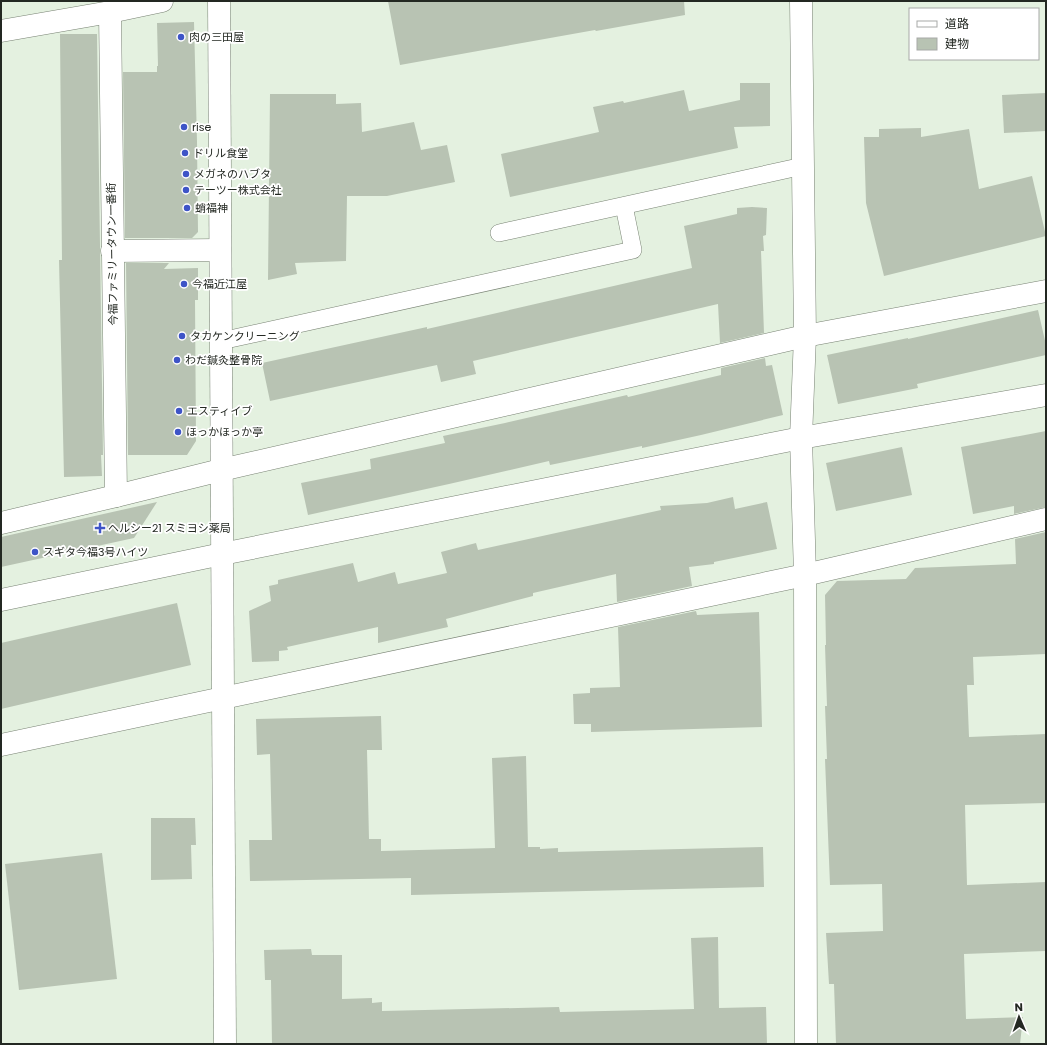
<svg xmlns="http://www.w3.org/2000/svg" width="1047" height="1045" viewBox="0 0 1047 1045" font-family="Poppins,'Noto Sans JP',sans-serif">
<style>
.building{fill:#b8c3b3}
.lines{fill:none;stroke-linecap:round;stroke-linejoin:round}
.lane-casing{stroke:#788273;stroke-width:18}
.street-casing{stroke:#788273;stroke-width:23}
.secondary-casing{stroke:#788273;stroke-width:23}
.lane{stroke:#fff;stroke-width:17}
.street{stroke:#fff;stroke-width:22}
.secondary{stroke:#fff;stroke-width:22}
.poi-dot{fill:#3e54c7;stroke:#fff;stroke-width:1.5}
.labels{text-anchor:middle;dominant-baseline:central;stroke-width:3.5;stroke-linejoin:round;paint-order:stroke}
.poi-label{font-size:11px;fill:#232822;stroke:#fff;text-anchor:start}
.street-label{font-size:11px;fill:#232822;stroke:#fff}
</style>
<rect width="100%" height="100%" fill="#e4f1e0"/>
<g class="building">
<path d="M 388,1 L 684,1 L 685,15 L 596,31 L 595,30 L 400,65 Z"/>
<path d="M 194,22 L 197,142 L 198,232 L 192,238 L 125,238 L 123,72 L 157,72 L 157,66 L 158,66 L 157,23 Z"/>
<path d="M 60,34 L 97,34 L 103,455 L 101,455 L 102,476 L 64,477 L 59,260 L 62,260 Z"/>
<path d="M 740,83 L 770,83 L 770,126 L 734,127 L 738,148 L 510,197 L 501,154 L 599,132 L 593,107 L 623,101 L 624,103 L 684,90 L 689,111 L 740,100 Z"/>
<path d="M 1046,93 L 1046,131 L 1004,133 L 1002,95 Z"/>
<path d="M 270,94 L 336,94 L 336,104 L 361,103 L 362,132 L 414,122 L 421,150 L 447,145 L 455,182 L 387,196 L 347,196 L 346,261 L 295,263 L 297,274 L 268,280 Z"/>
<path d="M 921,128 L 921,137 L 969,129 L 979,189 L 1032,176 L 1046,236 L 884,276 L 866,203 L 864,137 L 879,137 L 879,129 Z"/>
<path d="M 752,207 L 767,208 L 766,235 L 763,236 L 764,251 L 761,251 L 764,333 L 720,343 L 718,304 L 473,361 L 476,374 L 441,382 L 437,365 L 270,401 L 262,363 L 427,327 L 427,329 L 692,268 L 684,226 L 737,214 L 737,208 Z"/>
<path d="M 126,263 L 169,263 L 164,269 L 198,268 L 198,300 L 195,300 L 196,441 L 187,455 L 128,455 Z"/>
<path d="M 1038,310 L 1046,345 L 1046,355 L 917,384 L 918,388 L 838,404 L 827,355 L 908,338 L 908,339 Z"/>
<path d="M 765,358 L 766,366 L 772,365 L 783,415 L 701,435 L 642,448 L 642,446 L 550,465 L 549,461 L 449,484 L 308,515 L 301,483 L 371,469 L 370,459 L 445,443 L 443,436 L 505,423 L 627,395 L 628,397 L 721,375 L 721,368 Z"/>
<path d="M 1046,431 L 1046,507 L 1014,514 L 1014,506 L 973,514 L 961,447 Z"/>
<path d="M 902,447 L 912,495 L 836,511 L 826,463 Z"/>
<path d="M 733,497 L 735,509 L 767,502 L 777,549 L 714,562 L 714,564 L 689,567 L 692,586 L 617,602 L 616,574 L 533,593 L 533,596 L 446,619 L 448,627 L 378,643 L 378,627 L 287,647 L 288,650 L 279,651 L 279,661 L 252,662 L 249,611 L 271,601 L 269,586 L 278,584 L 278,580 L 353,563 L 358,582 L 395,572 L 398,584 L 447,573 L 441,552 L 476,543 L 478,550 L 661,510 L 660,506 L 707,503 Z"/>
<path d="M 157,502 L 134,538 L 1,567 L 1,537 Z"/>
<path d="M 1046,532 L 1046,654 L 973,657 L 974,685 L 967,685 L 969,737 L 1046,734 L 1046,803 L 965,805 L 967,885 L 1046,882 L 1046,951 L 964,954 L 966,1019 L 1023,1017 L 1020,1044 L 836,1044 L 834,984 L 829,984 L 826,933 L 883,931 L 882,884 L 830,885 L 825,759 L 827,759 L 825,706 L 827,706 L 825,645 L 826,645 L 825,595 L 837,581 L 906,579 L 915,568 L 1016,564 L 1015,539 Z"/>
<path d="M 177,603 L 191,665 L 1,709 L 1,643 Z"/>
<path d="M 696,611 L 697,615 L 759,612 L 762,727 L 591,732 L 591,724 L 574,724 L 573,694 L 590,693 L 590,688 L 620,687 L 618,627 Z"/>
<path d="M 381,716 L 382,750 L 367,750 L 369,839 L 381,839 L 381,851 L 495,848 L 492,758 L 526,756 L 528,847 L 540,847 L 540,849 L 558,848 L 558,852 L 763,847 L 764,887 L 411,895 L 411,878 L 250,881 L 249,840 L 272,840 L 270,754 L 257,755 L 256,719 Z"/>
<path d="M 151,818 L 195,818 L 196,845 L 191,845 L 192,879 L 151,880 Z"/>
<path d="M 102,853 L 117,979 L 19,990 L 5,864 Z"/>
<path d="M 718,937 L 719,1008 L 766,1007 L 767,1044 L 272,1044 L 271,980 L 265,980 L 264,950 L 311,949 L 312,955 L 342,955 L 342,999 L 372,998 L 372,1003 L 382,1002 L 382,1011 L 559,1007 L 560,1012 L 694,1009 L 691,938 Z"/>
</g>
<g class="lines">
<defs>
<g id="lane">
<path d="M 499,233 L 803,166"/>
<path d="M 221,341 L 633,250 L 624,206"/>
</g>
<g id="street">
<path d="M 219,1 L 225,1044"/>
<path d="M 110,12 L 116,496"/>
<path d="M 1,31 L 110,12 L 162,1"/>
<path d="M 112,251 L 220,250"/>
<path d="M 1,523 L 116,496 L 221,470 L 805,336 L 1046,291"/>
<path d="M 1,745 L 805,575 L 1046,519"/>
</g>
<g id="secondary">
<path d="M 801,1 L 805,336 L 801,438 L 805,575 L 806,1044"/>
<path d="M 1,600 L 222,554 L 801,438 L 1046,395"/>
</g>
</defs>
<use href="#lane" class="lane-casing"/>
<use href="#street" class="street-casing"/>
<use href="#secondary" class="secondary-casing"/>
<use href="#lane" class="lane"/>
<use href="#street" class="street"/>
<use href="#secondary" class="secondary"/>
</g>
<g class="poi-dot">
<circle cx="181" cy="37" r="4"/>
<circle cx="184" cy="127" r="4"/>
<circle cx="185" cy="153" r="4"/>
<circle cx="186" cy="174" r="4"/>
<circle cx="186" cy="190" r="4"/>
<circle cx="187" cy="208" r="4"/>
<circle cx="184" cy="284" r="4"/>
<circle cx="182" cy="336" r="4"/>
<circle cx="177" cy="360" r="4"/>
<circle cx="179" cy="411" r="4"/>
<circle cx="178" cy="432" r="4"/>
<path d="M98 522h4v4h4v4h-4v4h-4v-4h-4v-4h4z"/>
<circle cx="35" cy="552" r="4"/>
</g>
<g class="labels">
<g class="poi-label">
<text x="189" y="37">肉の三田屋</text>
<text x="192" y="127">rise</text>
<text x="193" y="153">ドリル食堂</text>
<text x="194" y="174">メガネのハブタ</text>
<text x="194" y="190">テーツー株式会社</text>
<text x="195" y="208">蛸福神</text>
<text x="192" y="284">今福近江屋</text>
<text x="190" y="336">タカケンクリーニング</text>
<text x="185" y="360">わだ鍼灸整骨院</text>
<text x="187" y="411">エスティイブ</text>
<text x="186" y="432">ほっかほっか亭</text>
<text x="108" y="528">ヘルシー21 スミヨシ薬局</text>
<text x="43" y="552">スギタ今福3号ハイツ</text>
</g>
<g class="street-label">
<text transform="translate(112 254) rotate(-91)">今福ファミリータウン一番街</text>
</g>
</g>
<rect width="1047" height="1045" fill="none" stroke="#232822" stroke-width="4"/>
<rect x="909" y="8" width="130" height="52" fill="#ffffff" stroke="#a7a9a7"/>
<rect x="917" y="21" width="20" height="6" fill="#ffffff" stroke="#a7a9a7"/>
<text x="945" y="28" font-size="12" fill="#232822">道路</text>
<rect x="917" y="38" width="20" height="12" fill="#b8c3b3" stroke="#a7a9a7"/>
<text x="945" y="48" font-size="12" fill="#232822">建物</text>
<g transform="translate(1019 1017) rotate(358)" stroke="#ffffff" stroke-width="3" paint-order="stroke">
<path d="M0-3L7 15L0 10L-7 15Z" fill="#232822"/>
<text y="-6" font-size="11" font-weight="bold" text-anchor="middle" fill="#232822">N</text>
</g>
</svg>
